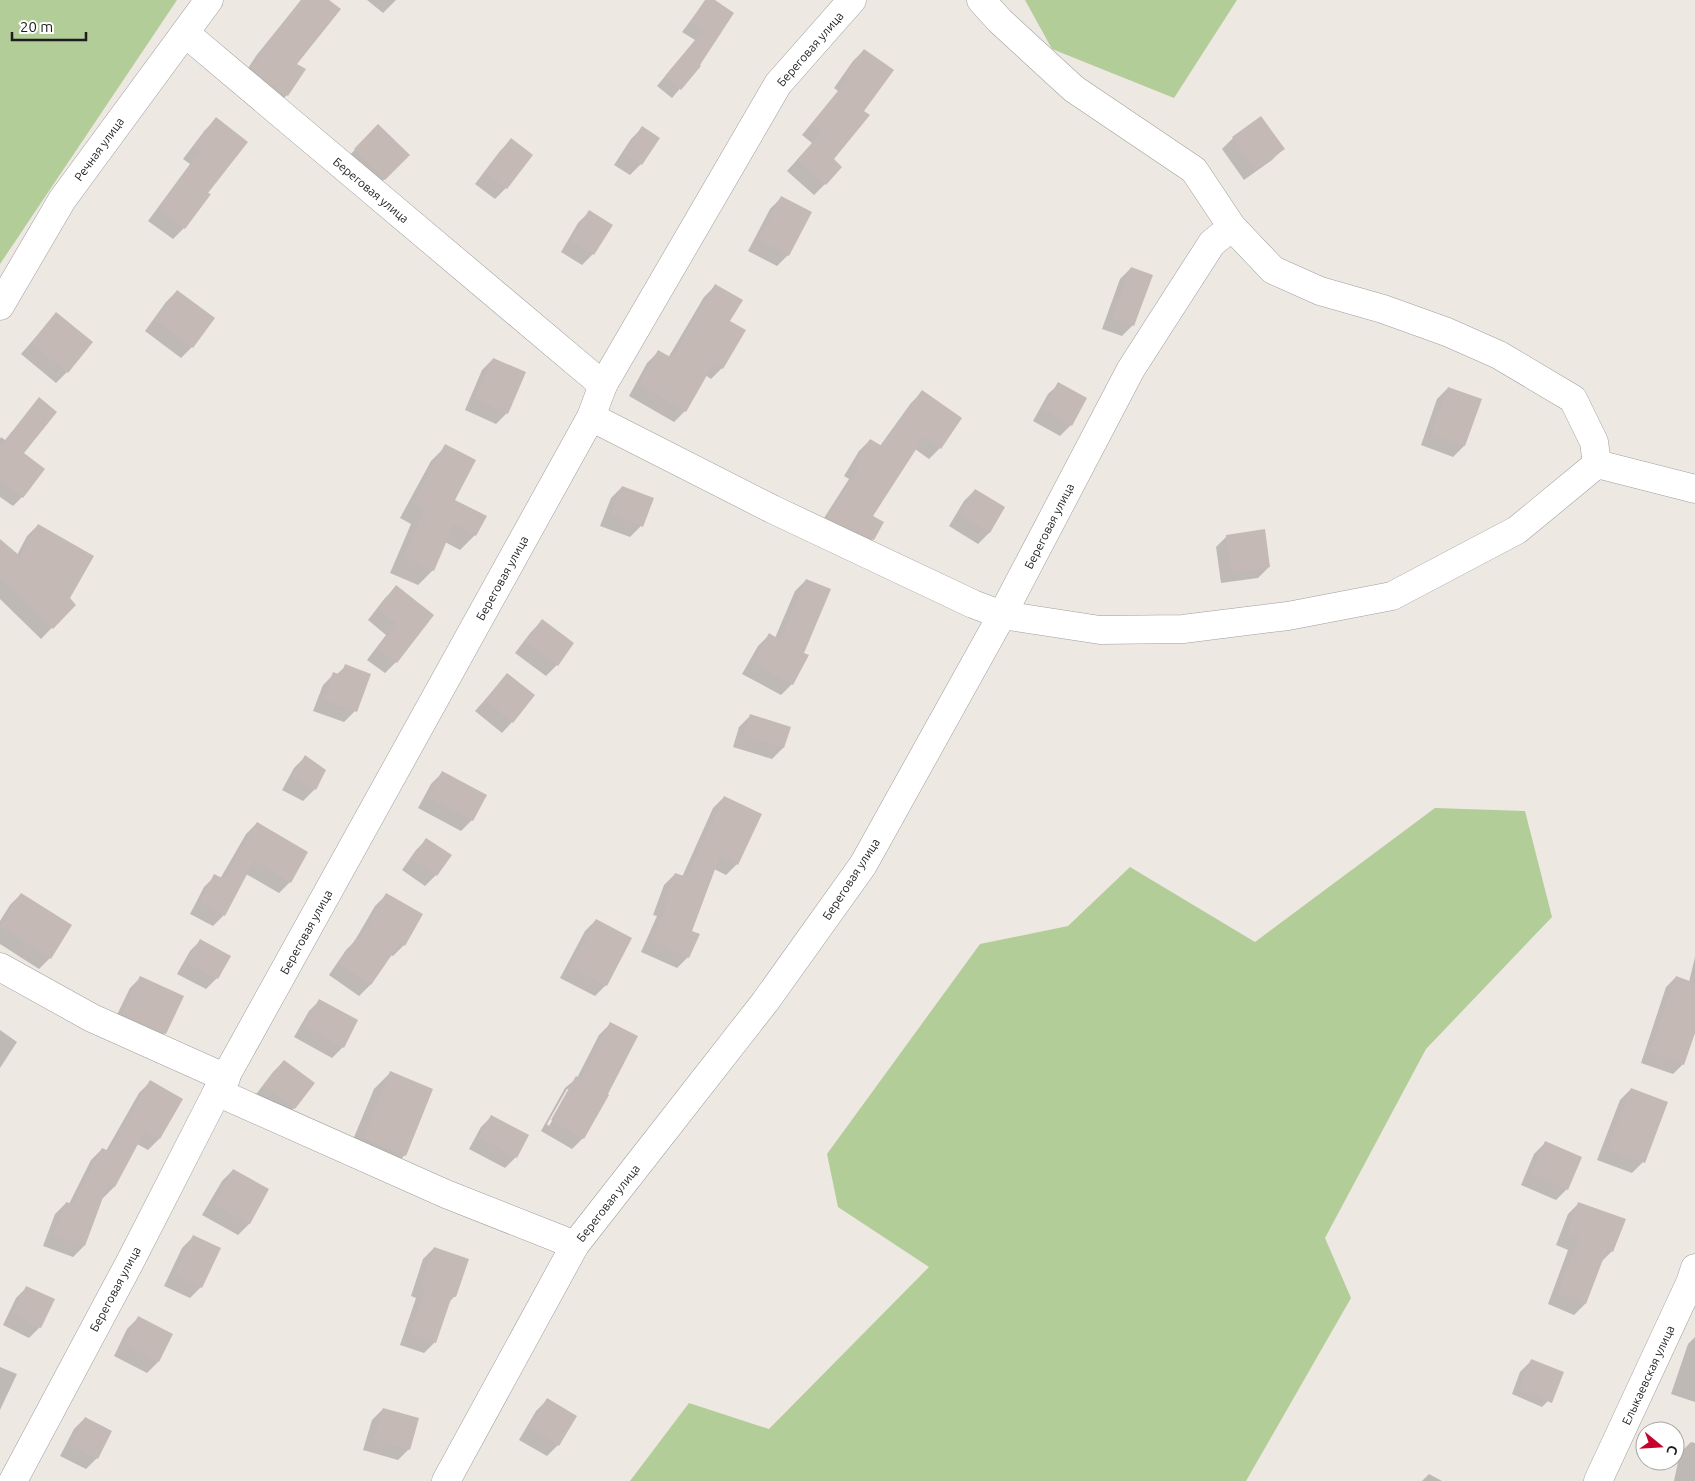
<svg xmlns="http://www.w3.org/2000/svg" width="1695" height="1481" viewBox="0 0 1695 1481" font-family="Ubuntu,sans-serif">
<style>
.forest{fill:#b2cd98}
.shadow{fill:#0003;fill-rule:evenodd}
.building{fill:#c5b9b6}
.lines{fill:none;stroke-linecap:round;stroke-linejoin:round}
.minor-casing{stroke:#9e9e9e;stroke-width:29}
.minor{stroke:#fff;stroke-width:28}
.labels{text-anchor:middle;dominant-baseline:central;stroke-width:4;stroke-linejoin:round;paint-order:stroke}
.street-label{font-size:12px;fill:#1d1d1d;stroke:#fff}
</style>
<rect width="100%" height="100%" fill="#eee8e3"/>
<g class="forest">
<path d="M 0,0 L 177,0 L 0,264 Z"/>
<path d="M 1025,0 L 1237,0 L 1174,98 L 1052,49 Z"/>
<path d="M 1435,808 L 1525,811 L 1552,917 L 1426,1049 L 1325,1238 L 1351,1298 L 1246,1481 L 630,1481 L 689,1403 L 769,1429 L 929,1267 L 838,1207 L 827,1154 L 980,944 L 1068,926 L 1130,867 L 1255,942 Z"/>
</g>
<g class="shadow">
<path d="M 301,0 L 327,0 L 295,64 L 304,70 L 287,95 L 276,106 L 241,79 L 256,56 Z"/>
<path d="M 367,0 L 396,0 L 383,13 Z"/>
<path d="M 706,0 L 713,0 L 698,65 L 699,66 L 672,98 L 657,86 L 695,40 L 682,32 Z"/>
<path d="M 864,50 L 863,111 L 832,159 L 825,184 L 814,195 L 787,171 L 812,143 L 802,135 L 838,91 L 834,88 L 853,61 Z"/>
<path d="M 216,119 L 207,193 L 184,228 L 173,239 L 148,221 L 190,164 L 183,159 L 205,130 Z"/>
<path d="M 378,126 L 408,155 L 374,190 L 344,161 Z"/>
<path d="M 642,128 L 658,138 L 641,164 L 630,175 L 614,165 L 631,139 Z"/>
<path d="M 1233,138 L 1283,149 L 1272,160 L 1244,180 L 1222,149 Z"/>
<path d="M 511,140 L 506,188 L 495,199 L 475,184 L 500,151 Z"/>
<path d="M 781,198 L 788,255 L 777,266 L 748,251 L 770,209 Z"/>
<path d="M 589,212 L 593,254 L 582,265 L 561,252 L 578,223 Z"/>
<path d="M 1131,268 L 1133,325 L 1122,336 L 1102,329 L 1120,279 Z"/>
<path d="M 715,286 L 728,322 L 722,368 L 711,379 L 705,375 L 685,411 L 674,422 L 629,396 L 647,363 L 658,352 L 668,358 L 704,297 Z"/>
<path d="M 177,291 L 192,347 L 181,358 L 145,331 L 166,302 Z"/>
<path d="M 56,314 L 67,372 L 56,383 L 21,354 Z"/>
<path d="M 493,359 L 507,413 L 496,424 L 465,410 L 482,370 Z"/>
<path d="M 1059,384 L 1071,425 L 1060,436 L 1033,421 L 1048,394 Z"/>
<path d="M 1448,388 L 1464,446 L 1453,457 L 1421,445 L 1437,399 Z"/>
<path d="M 922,392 L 940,448 L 929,459 L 915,449 L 872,516 L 873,539 L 861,550 L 817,529 L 849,479 L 844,476 L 859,451 L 870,440 L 880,446 L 911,403 Z"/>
<path d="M 40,399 L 22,453 L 22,497 L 13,506 L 0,497 L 0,439 L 1,437 L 5,440 Z"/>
<path d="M 446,446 L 453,500 L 475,535 L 460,550 L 445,542 L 433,570 L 418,585 L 390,573 L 411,524 L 400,518 L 431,461 Z"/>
<path d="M 622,487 L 641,526 L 630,537 L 600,526 L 611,498 Z"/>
<path d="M 975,490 L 1004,508 L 989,533 L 978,544 L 949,526 L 964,501 Z"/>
<path d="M 38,525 L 68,599 L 74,605 L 41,639 L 0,599 L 0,540 L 17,555 L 27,536 Z"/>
<path d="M 1227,536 L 1269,567 L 1258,578 L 1221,583 L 1216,547 Z"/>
<path d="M 806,580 L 803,653 L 792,684 L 781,695 L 742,674 L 758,646 L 769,635 L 775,638 L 795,591 Z"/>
<path d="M 396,587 L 396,662 L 385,673 L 367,660 L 386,635 L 368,620 L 385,598 Z"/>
<path d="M 542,621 L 557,665 L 546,676 L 515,653 L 531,632 Z"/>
<path d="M 346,666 L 355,711 L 344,722 L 313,711 L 323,685 L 334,674 L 336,675 Z"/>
<path d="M 507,675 L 512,722 L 502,733 L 475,711 Z"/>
<path d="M 750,716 L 789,728 L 783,748 L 772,759 L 733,747 L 739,727 Z"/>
<path d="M 305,757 L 325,770 L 314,790 L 303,801 L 282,790 L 294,768 Z"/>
<path d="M 442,773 L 472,820 L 461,831 L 418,808 L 431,784 Z"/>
<path d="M 724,797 L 737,864 L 726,875 L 714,869 L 691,932 L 688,957 L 677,968 L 641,952 L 657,916 L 653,915 L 664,885 L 675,874 L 682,877 L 713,808 Z"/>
<path d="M 257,823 L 290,882 L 279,893 L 246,874 L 224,915 L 213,926 L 190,914 L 204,887 L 215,876 L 220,879 L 246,834 Z"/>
<path d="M 427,839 L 436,875 L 425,886 L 402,870 L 416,850 Z"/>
<path d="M 21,894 L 50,958 L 39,969 L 0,944 L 0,921 L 10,905 Z"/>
<path d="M 386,895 L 421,915 L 404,945 L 393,956 L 390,955 L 370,985 L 359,996 L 329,975 L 346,950 L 354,942 L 375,906 Z"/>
<path d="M 596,920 L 630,938 L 606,985 L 595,996 L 560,978 L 585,931 Z"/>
<path d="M 201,940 L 217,978 L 206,989 L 177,974 L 190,951 Z"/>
<path d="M 1695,957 L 1695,1031 L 1683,1064 L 1673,1074 L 1641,1063 L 1666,987 L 1676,977 L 1689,982 Z"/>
<path d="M 141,977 L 165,1033 L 154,1044 L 112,1025 L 130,988 Z"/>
<path d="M 320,1000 L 343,1047 L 332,1058 L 294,1037 L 309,1011 Z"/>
<path d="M 610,1024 L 583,1138 L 572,1149 L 541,1131 L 565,1088 L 577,1078 L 599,1035 ZM 567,1089 L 570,1089 L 549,1126 L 547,1124 Z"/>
<path d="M 0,1030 L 17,1042 L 0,1068 Z"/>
<path d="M 284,1061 L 294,1108 L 284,1119 L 254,1097 L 273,1072 Z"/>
<path d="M 391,1072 L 405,1155 L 388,1172 L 347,1154 L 374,1089 Z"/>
<path d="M 150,1082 L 181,1099 L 159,1139 L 148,1150 L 137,1144 L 114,1187 L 103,1198 L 102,1197 L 84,1246 L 73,1257 L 43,1246 L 55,1214 L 66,1203 L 69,1204 L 91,1160 L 102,1149 L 106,1151 L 139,1093 Z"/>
<path d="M 1631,1089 L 1643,1162 L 1632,1173 L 1597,1160 L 1620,1100 Z"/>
<path d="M 492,1116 L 516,1157 L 505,1168 L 469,1149 L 481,1127 Z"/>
<path d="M 1545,1143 L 1567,1189 L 1556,1200 L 1521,1185 L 1534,1154 Z"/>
<path d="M 233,1170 L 268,1190 L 249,1224 L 238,1235 L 202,1215 L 222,1181 Z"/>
<path d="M 1579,1203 L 1612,1251 L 1601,1262 L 1585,1304 L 1574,1315 L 1548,1304 L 1568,1250 L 1556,1245 L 1568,1214 Z"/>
<path d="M 193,1237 L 201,1287 L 190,1298 L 164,1286 L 182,1248 Z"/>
<path d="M 434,1248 L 455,1296 L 448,1303 L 435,1342 L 424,1353 L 400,1345 L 416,1298 L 411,1296 L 423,1259 Z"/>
<path d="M 27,1287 L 40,1327 L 29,1338 L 3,1325 L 16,1298 Z"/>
<path d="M 138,1318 L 171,1334 L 158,1362 L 147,1373 L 114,1356 L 127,1329 Z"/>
<path d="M 1695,1337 L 1695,1402 L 1671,1394 L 1688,1344 Z"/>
<path d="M 1531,1361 L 1553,1396 L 1542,1407 L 1512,1394 L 1520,1372 Z"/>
<path d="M 0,1367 L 17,1374 L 0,1410 Z"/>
<path d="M 547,1400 L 558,1445 L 547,1456 L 519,1440 L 536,1411 Z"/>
<path d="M 383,1409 L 409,1449 L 398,1460 L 363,1450 L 372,1420 Z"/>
<path d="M 85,1418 L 97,1458 L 86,1469 L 60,1456 L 74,1429 Z"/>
<path d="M 1691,1442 L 1695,1443 L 1695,1481 L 1674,1481 L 1680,1453 Z"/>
<path d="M 1429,1474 L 1442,1481 L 1422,1481 Z"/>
</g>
<g class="building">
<path d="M 301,0 L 329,0 L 341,9 L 297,64 L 306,69 L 288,96 L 271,85 L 251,68 L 267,44 Z"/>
<path d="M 705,0 L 715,0 L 734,13 L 700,65 L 701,66 L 681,90 L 665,76 L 703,31 L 690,22 Z"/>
<path d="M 864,49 L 894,70 L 864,111 L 870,115 L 834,159 L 842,167 L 826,185 L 797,160 L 822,132 L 812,124 L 848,79 L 844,76 Z"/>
<path d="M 1261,116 L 1285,149 L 1255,170 L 1232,137 Z"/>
<path d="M 216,117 L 248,142 L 208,193 L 211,194 L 185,229 L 158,209 L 200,152 L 193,147 Z"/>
<path d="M 378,124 L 410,155 L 385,180 L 354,149 Z"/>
<path d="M 642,126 L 660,138 L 642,165 L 624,153 Z"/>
<path d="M 511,138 L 533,155 L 507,189 L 485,172 Z"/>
<path d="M 781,196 L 812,212 L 789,256 L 758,240 Z"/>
<path d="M 589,210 L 613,225 L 594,255 L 571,241 Z"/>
<path d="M 1131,267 L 1153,275 L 1134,326 L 1112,318 Z"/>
<path d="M 715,284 L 743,300 L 730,321 L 746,330 L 723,369 L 714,363 L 686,412 L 639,384 L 658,350 L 672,358 Z"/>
<path d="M 177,290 L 215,318 L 193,348 L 155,320 Z"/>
<path d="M 56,312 L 93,342 L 68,373 L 31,343 Z"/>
<path d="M 493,358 L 526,372 L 508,414 L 475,399 Z"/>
<path d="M 1058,382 L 1087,398 L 1072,426 L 1043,409 Z"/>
<path d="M 1448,387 L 1482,399 L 1465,446 L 1431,434 Z"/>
<path d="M 922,390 L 962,418 L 941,449 L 924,437 L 873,516 L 884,522 L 874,540 L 827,518 L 859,468 L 854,464 L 870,439 L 882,446 Z"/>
<path d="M 39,397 L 57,412 L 24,453 L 45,469 L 23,498 L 0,480 L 0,447 Z"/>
<path d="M 445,444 L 476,460 L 455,500 L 487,516 L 476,536 L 454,524 L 434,571 L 404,557 L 425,509 L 414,503 Z"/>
<path d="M 622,486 L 654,498 L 643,527 L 611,514 Z"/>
<path d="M 975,489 L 1005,507 L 990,533 L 959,515 Z"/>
<path d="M 38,524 L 94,556 L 70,598 L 76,605 L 53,629 L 0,578 L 0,539 L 20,556 Z"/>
<path d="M 1265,529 L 1270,567 L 1232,573 L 1226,535 Z"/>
<path d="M 806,579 L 831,589 L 804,653 L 809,655 L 793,685 L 753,663 L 769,633 L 780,640 Z"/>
<path d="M 396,585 L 434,615 L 397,663 L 377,648 L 396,623 L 378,609 Z"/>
<path d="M 542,619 L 574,643 L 558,666 L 525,642 Z"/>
<path d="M 345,664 L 371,674 L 357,712 L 323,700 L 333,672 L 341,675 Z"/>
<path d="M 507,673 L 535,695 L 513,723 L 485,700 Z"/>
<path d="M 750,714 L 791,727 L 784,748 L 743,736 Z"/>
<path d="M 305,755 L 326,770 L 316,790 L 292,778 Z"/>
<path d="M 442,771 L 487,795 L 473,821 L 428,797 Z"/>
<path d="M 724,796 L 762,814 L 738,865 L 720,856 L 692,931 L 700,934 L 689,958 L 651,941 L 667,905 L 663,904 L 675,873 L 687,877 Z"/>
<path d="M 257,822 L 308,852 L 291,883 L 254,861 L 225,916 L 200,902 L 214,874 L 224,879 Z"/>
<path d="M 426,838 L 452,855 L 437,876 L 412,859 Z"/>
<path d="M 21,893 L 72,925 L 51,959 L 0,926 Z"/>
<path d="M 386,893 L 423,914 L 405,946 L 400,943 L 371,985 L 339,963 L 357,937 L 360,939 Z"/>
<path d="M 596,919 L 632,938 L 607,986 L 570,967 Z"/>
<path d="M 200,939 L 231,956 L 218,979 L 187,963 Z"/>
<path d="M 140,976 L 184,996 L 166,1034 L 122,1014 Z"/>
<path d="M 1676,976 L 1695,983 L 1695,1033 L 1684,1065 L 1650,1053 Z"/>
<path d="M 319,999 L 358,1020 L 344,1048 L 304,1026 Z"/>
<path d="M 610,1022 L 638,1036 L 608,1094 L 609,1095 L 584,1139 L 551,1120 L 576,1076 L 581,1079 Z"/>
<path d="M 284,1060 L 315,1083 L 295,1109 L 264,1085 Z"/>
<path d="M 390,1071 L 433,1089 L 406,1156 L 363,1138 Z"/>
<path d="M 150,1080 L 183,1099 L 160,1139 L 145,1131 L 115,1187 L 108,1184 L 85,1246 L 53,1235 L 66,1202 L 73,1204 L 102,1148 L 109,1151 Z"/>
<path d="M 1631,1088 L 1668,1102 L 1645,1163 L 1607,1149 Z"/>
<path d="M 491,1115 L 529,1135 L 517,1158 L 479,1137 Z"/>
<path d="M 1545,1141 L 1582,1157 L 1568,1190 L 1531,1174 Z"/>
<path d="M 233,1169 L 269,1189 L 250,1224 L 213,1204 Z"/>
<path d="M 1578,1202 L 1626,1219 L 1613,1252 L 1607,1249 L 1586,1304 L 1558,1293 L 1579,1238 L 1567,1234 Z"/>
<path d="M 193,1235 L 221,1248 L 202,1288 L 174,1275 Z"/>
<path d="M 434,1247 L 469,1259 L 456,1297 L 452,1296 L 436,1343 L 410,1334 L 426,1287 L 421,1285 Z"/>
<path d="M 26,1286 L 55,1299 L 41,1328 L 13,1314 Z"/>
<path d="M 138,1316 L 173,1334 L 159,1362 L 124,1345 Z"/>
<path d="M 1531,1359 L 1564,1372 L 1552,1403 L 1519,1390 Z"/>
<path d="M 547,1398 L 577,1416 L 559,1446 L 529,1428 Z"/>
<path d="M 383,1408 L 419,1418 L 410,1450 L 374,1439 Z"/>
<path d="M 85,1417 L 112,1431 L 98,1459 L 70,1445 Z"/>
</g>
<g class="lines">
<defs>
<g id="minor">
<path d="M 981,0 L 1000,21 L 1074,89 L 1194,170 L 1232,227 L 1273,270 L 1320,291 L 1383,309 L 1447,332 L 1499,355 L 1573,399 L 1594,442 L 1597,464"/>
<path d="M 185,33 L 603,385"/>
<path d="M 0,306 L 62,200 L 209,0"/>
<path d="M 591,417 L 772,509 L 973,604 L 1002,615 L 1100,630 L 1183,629 L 1288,616 L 1392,596 L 1517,530 L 1597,464 L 1695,489"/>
<path d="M 0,967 L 92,1018 L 226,1078"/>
<path d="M 217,1092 L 446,1194 L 575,1245"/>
<path d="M 13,1481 L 130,1262 L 217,1092 L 591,417 L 603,385 L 778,84 L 852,0"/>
<path d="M 446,1481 L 575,1245 L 765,1002 L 863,865 L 1002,615 L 1131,369 L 1212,243 L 1232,227"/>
<path d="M 1598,1481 L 1690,1283 L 1695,1268"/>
</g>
</defs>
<use href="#minor" class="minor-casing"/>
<use href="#minor" class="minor"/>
</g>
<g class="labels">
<g class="street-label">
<text transform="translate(810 49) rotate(-49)">Береговая улица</text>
<text transform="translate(99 149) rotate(-54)">Речная улица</text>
<text transform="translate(371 190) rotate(40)">Береговая улица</text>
<text transform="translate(1049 526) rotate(-63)">Береговая улица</text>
<text transform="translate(502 578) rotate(-61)">Береговая улица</text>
<text transform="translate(851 879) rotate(-57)">Береговая улица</text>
<text transform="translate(306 932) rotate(-61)">Береговая улица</text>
<text transform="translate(608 1203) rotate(-52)">Береговая улица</text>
<text transform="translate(115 1289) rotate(-62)">Береговая улица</text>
<text transform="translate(1648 1375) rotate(-65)">Елыкаевская улица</text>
</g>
</g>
<g transform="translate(1660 1446) rotate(108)"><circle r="24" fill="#ffffff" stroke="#a5a5a5"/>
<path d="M0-4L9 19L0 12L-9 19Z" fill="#c7022b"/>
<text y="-8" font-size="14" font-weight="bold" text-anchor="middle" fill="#1d1d1d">С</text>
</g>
<path d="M12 32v8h74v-8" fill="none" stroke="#1d1d1d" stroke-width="2.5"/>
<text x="20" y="32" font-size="15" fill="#1d1d1d" stroke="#ffffff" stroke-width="4" paint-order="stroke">20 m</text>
</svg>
